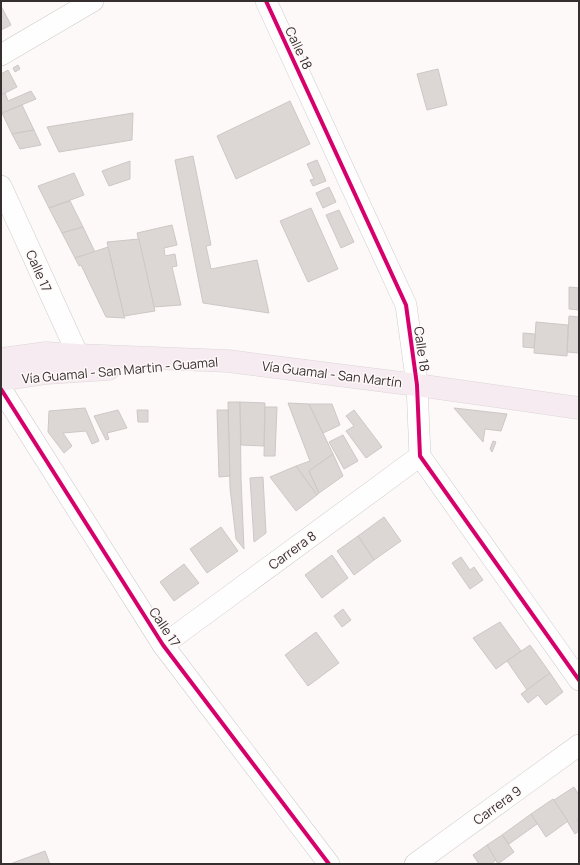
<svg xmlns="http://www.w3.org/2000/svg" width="580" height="865" viewBox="0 0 580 865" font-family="Manrope,sans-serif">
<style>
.building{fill:#dcd7d5;stroke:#ccc8c6}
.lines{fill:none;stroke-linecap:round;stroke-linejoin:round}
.street-casing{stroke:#d0cbcb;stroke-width:22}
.primary-casing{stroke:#dbd7d7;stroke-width:23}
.street{stroke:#fffefe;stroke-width:21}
.primary{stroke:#f6ebf0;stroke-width:22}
.cycleway-casing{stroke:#fff8f8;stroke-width:6}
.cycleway{stroke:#d6006c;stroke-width:4}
.labels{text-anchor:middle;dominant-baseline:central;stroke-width:3;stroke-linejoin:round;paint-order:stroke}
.street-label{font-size:13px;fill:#352f2f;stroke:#fff8f8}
</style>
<rect width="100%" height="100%" fill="#fef9f9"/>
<g class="building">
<path d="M 1,6 L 11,25 L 1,30 Z"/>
<path d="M 18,65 L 20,69 L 15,72 L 13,68 Z"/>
<path d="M 438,69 L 447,105 L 427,110 L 417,74 Z"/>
<path d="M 8,70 L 17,87 L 1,95 L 1,74 Z"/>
<path d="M 31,91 L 36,99 L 2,113 L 1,95 L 5,93 L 8,101 Z"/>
<path d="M 290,101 L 310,144 L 236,179 L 217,136 Z"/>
<path d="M 22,105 L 34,130 L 12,134 L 2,113 Z"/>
<path d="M 133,113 L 132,140 L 59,152 L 47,127 Z"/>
<path d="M 34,130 L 41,145 L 20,149 L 12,134 Z"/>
<path d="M 193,156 L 211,245 L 206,246 L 211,269 L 257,260 L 269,313 L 203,303 L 175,160 Z"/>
<path d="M 317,160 L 326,181 L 313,186 L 310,180 L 314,179 L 307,164 Z"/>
<path d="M 130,161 L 130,179 L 109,186 L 102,171 Z"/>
<path d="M 74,173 L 84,195 L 49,208 L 38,186 Z"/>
<path d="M 329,187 L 336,202 L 323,208 L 316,193 Z"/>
<path d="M 70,201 L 83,227 L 62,233 L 49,208 Z"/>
<path d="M 311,208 L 338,269 L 308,282 L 280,221 Z"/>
<path d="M 339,210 L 354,242 L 341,248 L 326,215 Z"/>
<path d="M 172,225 L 177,245 L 164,248 L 165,256 L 175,254 L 177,266 L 172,267 L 181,305 L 154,307 L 137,233 Z"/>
<path d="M 83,227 L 95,252 L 75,258 L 62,233 Z"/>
<path d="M 139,239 L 155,311 L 124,316 L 107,242 Z"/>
<path d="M 108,247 L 124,316 L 125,318 L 106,317 L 81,265 L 79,266 L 75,258 Z"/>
<path d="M 569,287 L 579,288 L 579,310 L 569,309 Z"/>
<path d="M 569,316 L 579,317 L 579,353 L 567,352 Z"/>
<path d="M 536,322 L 568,325 L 567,356 L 534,353 Z"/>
<path d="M 523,333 L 535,334 L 534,348 L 523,347 Z"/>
<path d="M 228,402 L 240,402 L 241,478 L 244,549 L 236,539 L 230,488 Z"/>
<path d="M 240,402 L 265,403 L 264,446 L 241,445 Z"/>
<path d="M 288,403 L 309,404 L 333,454 L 309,471 L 319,493 L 317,495 L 296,466 L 310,461 Z"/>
<path d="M 309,404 L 332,404 L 340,425 L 323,433 Z"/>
<path d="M 265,407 L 277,407 L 275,456 L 264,456 Z"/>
<path d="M 85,408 L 99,441 L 92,444 L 86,431 L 63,433 L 72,446 L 64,453 L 48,432 L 49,411 Z"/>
<path d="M 454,408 L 507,414 L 501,431 L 485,429 L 483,442 Z"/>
<path d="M 118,410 L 127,428 L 107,433 L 109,439 L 106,440 L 94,416 Z"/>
<path d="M 137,410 L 148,410 L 148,422 L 138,422 Z"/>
<path d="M 217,410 L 228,410 L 230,476 L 219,477 Z"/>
<path d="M 354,410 L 382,447 L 366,458 L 346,431 L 354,426 L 346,416 Z"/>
<path d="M 343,435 L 358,461 L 344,469 L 329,442 Z"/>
<path d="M 493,441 L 496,442 L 492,452 L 490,449 Z"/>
<path d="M 333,454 L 343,476 L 319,493 L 309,471 Z"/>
<path d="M 296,466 L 317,495 L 296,511 L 270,477 Z"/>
<path d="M 263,477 L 266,533 L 254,542 L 250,478 Z"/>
<path d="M 384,517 L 401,541 L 374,560 L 358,536 Z"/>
<path d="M 221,527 L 238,551 L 207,573 L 190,549 Z"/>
<path d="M 358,536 L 374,560 L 354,575 L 337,551 Z"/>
<path d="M 332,555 L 348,578 L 322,598 L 305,575 Z"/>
<path d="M 461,557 L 470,570 L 474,567 L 483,580 L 470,589 L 452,563 Z"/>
<path d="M 184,564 L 199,583 L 174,601 L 160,582 Z"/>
<path d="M 343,609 L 351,620 L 342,627 L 334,616 Z"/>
<path d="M 500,622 L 521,651 L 496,669 L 473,638 Z"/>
<path d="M 316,632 L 339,663 L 308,686 L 285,655 Z"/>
<path d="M 530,645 L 550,673 L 527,690 L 507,661 Z"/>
<path d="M 550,673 L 563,692 L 546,705 L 538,695 L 528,703 L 521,694 Z"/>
<path d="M 574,787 L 579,795 L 579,819 L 577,820 L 579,823 L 579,831 L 575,834 L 554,800 Z"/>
<path d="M 553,799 L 568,821 L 546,837 L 531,814 Z"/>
<path d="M 531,814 L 537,824 L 509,844 L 502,835 Z"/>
<path d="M 502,835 L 514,852 L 498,864 L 487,845 Z"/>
<path d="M 487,845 L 496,860 L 491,864 L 479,864 L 473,855 Z"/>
<path d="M 45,851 L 50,864 L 10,864 Z"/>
</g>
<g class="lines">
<defs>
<g id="street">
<path d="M 266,1 L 406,305 L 417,385 L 420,456 L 579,680"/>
<path d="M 1,55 L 93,1"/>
<path d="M 1,186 L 78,355"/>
<path d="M 1,389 L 163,645 L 329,864"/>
<path d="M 163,645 L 420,456"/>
<path d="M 415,864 L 579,745"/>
</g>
<g id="primary">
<path d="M 1,359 L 46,353 L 78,355 L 228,361 L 417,385 L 579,408"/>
<path d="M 1,380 L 47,373 L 109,369"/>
</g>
</defs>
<use href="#street" class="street-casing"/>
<use href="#primary" class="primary-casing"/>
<use href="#street" class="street"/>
<use href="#primary" class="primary"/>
<defs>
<g id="cycleway">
<path d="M 266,1 L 406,305 L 417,385 L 420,456 L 579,680"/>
<path d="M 1,389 L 163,645 L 329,864"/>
</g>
</defs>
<use href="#cycleway" class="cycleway-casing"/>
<use href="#cycleway" class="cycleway"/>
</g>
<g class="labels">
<g class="street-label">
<text transform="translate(299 48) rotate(65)">Calle 18</text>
<text transform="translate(39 271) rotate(66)">Calle 17</text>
<text transform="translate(422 349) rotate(82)">Calle 18</text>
<text transform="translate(120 370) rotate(-5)">Vía Guamal - San Martin - Guamal</text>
<text transform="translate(332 374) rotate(7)">Vía Guamal - San Martín</text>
<text transform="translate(292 550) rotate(-36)">Carrera 8</text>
<text transform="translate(165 627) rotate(56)">Calle 17</text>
<text transform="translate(497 805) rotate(-36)">Carrera 9</text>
</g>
</g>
<rect width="580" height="865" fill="none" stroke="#352f2f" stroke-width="4"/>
</svg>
